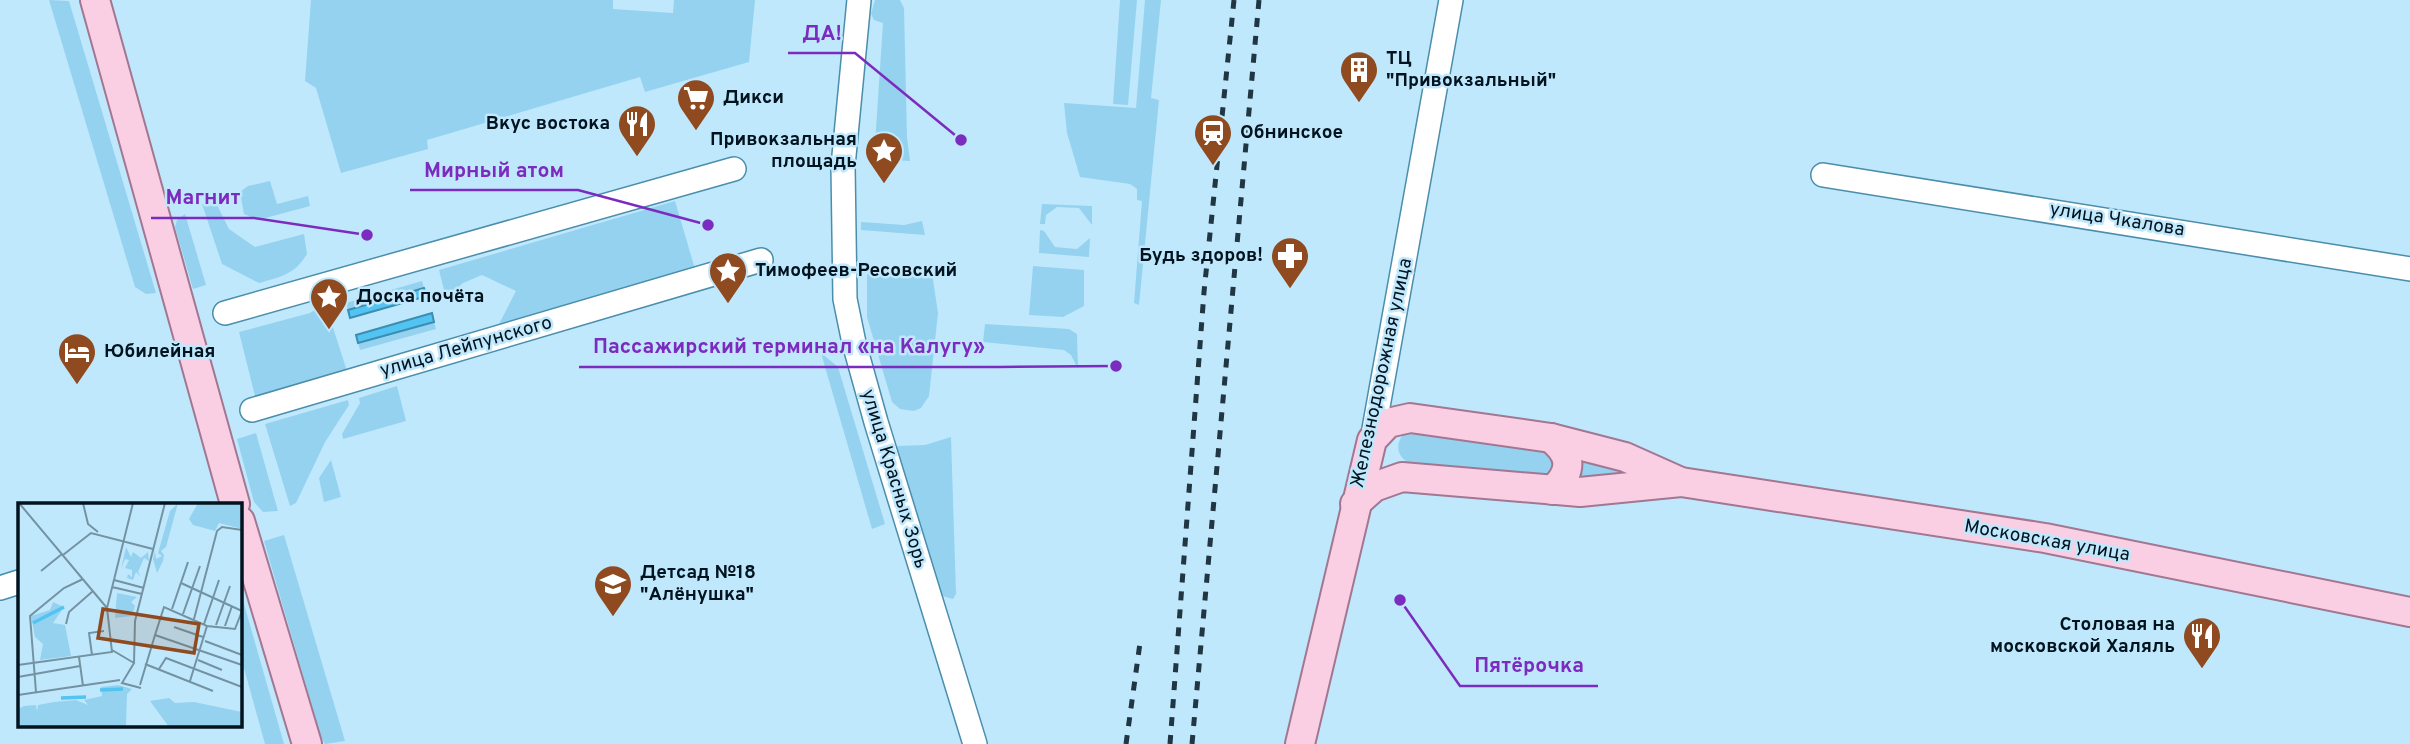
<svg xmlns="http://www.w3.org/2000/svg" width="2410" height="744" viewBox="0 0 2410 744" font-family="Overpass,sans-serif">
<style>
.green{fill:#95d2ef}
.water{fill:#53c3f2;stroke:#3a8eb2;stroke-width:2}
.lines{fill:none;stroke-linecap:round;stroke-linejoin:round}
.minor-casing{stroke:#4a8eac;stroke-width:26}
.major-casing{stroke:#a17792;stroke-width:32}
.minor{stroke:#fff;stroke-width:23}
.major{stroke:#facee3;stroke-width:28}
.rail{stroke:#203643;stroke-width:5;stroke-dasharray:9 9;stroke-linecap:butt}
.labels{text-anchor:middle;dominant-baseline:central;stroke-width:5;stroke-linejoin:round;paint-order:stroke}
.poi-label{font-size:19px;font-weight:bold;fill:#00131e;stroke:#c0e8fc;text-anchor:start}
.street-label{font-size:19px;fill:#00131e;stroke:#c0e8fc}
.inset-river{fill:none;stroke:#53c3f2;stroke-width:3.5}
.inset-road{fill:none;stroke:#7393a3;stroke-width:2}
.view{fill:#8f4a20;fill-opacity:0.15;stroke:#8f4a20;stroke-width:3.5}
.inset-edge{fill:none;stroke:#00131e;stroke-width:3.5}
.leader{fill:none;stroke:#7b2cbf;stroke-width:2.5}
.callout-dot{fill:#7b2cbf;stroke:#c0e8fc;stroke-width:2.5}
.callout-label{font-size:21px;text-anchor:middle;font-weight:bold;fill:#7b2cbf;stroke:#c0e8fc;stroke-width:5;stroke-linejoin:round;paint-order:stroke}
</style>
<rect width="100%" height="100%" fill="#c0e8fc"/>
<g class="green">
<path d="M 49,0 L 69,1 L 156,293 L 146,294 L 135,287 Z"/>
<path d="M 311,0 L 613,0 L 613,9 L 673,13 L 674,0 L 755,0 L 749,62 L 645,92 L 640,77 L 427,140 L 428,149 L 341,173 L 316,88 L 305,81 Z"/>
<path d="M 875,0 L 900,0 L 904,8 L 907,137 L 910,161 L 874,159 L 883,23 L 874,20 L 871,14 Z"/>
<path d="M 1120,0 L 1137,0 L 1128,105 L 1113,104 Z"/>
<path d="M 1145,0 L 1161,0 L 1151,98 L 1159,100 L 1139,305 L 1134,303 L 1142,201 L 1137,200 L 1137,189 L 1130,184 L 1080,177 L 1067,133 L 1064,103 L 1136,108 Z"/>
<path d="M 270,181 L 277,204 L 308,196 L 310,206 L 258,220 L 244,214 L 240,192 L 248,186 Z"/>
<path d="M 215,201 L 229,229 L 255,247 L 304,234 L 307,254 C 295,274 281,277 259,283 L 222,264 L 202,204 Z"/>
<path d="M 675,201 L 695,269 L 498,326 L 516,291 L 482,275 L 463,283 L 446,298 L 439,270 Z"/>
<path d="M 1042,204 L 1092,206 L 1092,225 L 1079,208 L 1057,207 L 1046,215 L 1045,224 L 1040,224 Z"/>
<path d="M 185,214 L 206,285 L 193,289 L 175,227 L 177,220 Z"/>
<path d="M 922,221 L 925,235 L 861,230 L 861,222 L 904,225 Z"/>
<path d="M 1040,230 L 1044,231 L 1055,247 L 1077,249 L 1090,238 L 1089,257 L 1039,253 Z"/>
<path d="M 1033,266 L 1084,270 L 1084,306 L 1063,317 L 1029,315 Z"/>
<path d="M 875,268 L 932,273 L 938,313 L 929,396 L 921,408 L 914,411 L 900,409 L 892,402 L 867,317 L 867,275 Z"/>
<path d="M 422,281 L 424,288 L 348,310 L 346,303 Z"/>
<path d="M 325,303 L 347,371 L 255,396 L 239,332 L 310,313 Z"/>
<path d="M 434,322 L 436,329 L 360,350 L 358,343 Z"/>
<path d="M 985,324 L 1069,329 L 1077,334 L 1078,369 L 1071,355 L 1064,350 L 983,342 Z"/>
<path d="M 821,353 L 838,367 L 885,524 L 872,529 Z"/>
<path d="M 397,386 L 406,421 L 343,439 L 342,434 L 360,403 L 359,398 Z"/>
<path d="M 348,400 L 349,405 L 325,442 L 296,503 L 290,506 L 265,424 Z"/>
<path d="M 1412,431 L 1549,451 L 1558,465 L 1547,477 L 1409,463 C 1398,457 1395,446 1402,436 Z"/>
<path d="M 256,433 L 278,511 L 263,512 L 254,502 L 237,439 Z"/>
<path d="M 951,437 L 956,594 L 953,599 L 942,596 L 896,446 L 925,445 Z"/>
<path d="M 1580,459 L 1636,475 L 1573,483 Z"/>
<path d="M 331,460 L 341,497 L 324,502 L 319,478 Z"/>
<path d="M 284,535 L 345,741 L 325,744 L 321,737 L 264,541 Z"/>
<path d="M 240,590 L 284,744 L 265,744 L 240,654 Z"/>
</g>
<g class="water">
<path d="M 424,288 L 427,296 L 350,318 L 348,310 Z"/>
<path d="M 432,313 L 434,322 L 358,343 L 356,335 Z"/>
</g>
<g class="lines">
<defs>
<g id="minor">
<path d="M 859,0 L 843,166 L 845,299 L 854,343 L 876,422 L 975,744"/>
<path d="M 1823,175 L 2410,269"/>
<path d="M 225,313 L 734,169"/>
<path d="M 252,410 L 761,260"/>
<path d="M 1372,440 L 1451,0"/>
<path d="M 0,588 L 19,582"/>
</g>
<g id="major">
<path d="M 95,0 L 235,504"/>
<path d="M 1551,438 C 1572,455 1573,471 1553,490"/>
<path d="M 1355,504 L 1374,487 L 1402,477 L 1580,492 L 1681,482"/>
<path d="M 240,521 L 307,744"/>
<path d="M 1300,744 L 1372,440 L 1388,423 L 1410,418 L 1551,438 L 1625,457 L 1681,482 L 2045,538 L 2410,612"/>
</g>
</defs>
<use href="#minor" class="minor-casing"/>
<use href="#major" class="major-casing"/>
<use href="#minor" class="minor"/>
<use href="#major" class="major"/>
<g class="rail">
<path d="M 1126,744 L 1140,643"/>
<path d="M 1170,744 L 1204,292 L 1234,0"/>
<path d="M 1192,744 L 1259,0"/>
</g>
</g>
<defs>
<symbol id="building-pin" viewBox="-11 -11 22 30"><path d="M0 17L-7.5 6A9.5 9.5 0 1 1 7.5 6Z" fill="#8f4a20" stroke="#c0e8fc"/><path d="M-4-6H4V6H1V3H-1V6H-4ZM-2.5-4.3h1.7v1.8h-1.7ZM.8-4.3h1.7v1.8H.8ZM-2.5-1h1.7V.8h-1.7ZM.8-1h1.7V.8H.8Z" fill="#fff"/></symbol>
<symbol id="supermarket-pin" viewBox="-11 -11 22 30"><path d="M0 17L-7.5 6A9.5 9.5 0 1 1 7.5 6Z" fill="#8f4a20" stroke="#c0e8fc"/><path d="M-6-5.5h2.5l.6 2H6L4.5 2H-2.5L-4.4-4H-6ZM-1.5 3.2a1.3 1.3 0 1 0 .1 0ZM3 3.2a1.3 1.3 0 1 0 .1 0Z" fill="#fff"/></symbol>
<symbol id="restaurant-pin" viewBox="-11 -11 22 30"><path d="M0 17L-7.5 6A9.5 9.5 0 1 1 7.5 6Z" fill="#8f4a20" stroke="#c0e8fc"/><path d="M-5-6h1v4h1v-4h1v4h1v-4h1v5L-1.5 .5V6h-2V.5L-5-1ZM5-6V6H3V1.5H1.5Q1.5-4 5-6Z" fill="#fff"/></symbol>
<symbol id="station-pin" viewBox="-11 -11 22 30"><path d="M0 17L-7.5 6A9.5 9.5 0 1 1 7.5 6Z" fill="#8f4a20" stroke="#c0e8fc"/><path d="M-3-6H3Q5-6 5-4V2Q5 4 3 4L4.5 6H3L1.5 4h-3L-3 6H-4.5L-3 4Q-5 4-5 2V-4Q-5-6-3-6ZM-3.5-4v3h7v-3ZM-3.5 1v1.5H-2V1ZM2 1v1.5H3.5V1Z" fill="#fff"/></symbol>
<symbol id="sight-pin" viewBox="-11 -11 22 30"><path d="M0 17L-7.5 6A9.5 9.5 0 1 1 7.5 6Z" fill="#8f4a20" stroke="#c0e8fc"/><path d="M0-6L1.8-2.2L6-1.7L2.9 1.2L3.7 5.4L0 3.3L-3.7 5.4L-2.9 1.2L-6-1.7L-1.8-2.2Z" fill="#fff"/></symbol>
<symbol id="pharmacy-pin" viewBox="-11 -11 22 30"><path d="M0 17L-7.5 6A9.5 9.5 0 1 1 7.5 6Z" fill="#8f4a20" stroke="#c0e8fc"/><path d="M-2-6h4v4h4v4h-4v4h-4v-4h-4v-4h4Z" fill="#fff"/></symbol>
<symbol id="hotel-pin" viewBox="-11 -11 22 30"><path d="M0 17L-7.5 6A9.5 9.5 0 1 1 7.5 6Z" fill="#8f4a20" stroke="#c0e8fc"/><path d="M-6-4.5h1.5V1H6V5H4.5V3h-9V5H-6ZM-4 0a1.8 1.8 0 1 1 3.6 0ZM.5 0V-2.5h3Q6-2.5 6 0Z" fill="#fff"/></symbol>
<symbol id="school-pin" viewBox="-11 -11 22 30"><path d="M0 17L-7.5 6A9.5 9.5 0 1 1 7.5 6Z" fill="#8f4a20" stroke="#c0e8fc"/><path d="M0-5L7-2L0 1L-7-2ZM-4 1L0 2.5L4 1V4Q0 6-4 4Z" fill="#fff"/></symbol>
</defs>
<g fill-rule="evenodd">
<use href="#building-pin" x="1337" y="48" width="44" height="60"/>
<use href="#supermarket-pin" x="674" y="76" width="44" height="60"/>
<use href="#restaurant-pin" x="615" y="102" width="44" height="60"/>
<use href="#station-pin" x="1191" y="111" width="44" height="60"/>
<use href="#sight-pin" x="862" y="129" width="44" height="60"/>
<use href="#pharmacy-pin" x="1268" y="234" width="44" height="60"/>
<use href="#sight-pin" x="706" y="249" width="44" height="60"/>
<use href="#sight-pin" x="307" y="275" width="44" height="60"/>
<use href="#hotel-pin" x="55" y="330" width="44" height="60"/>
<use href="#school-pin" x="591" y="562" width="44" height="60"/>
<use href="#restaurant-pin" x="2180" y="614" width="44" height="60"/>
</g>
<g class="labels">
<g class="poi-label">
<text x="1386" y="59">ТЦ<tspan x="1386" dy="22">"Привокзальный"</tspan></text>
<text x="723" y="98">Дикси</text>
<text x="610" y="124" text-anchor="end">Вкус востока</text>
<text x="1240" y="133">Обнинское</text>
<text x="857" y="140" text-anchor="end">Привокзальная<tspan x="857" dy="22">площадь</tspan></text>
<text x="1263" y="256" text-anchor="end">Будь здоров!</text>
<text x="755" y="271">Тимофеев-Ресовский</text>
<text x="356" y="297">Доска почёта</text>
<text x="104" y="352">Юбилейная</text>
<text x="640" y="573">Детсад №18<tspan x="640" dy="22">"Алёнушка"</tspan></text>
<text x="2175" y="625" text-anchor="end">Столовая на<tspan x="2175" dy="22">московской Халяль</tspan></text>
</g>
<g class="street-label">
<text transform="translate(2117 220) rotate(9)">улица Чкалова</text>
<text transform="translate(466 347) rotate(-16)">улица Лейпунского</text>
<text transform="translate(1382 373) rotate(-78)">Железнодорожная улица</text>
<text transform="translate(894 479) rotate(73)">улица Красных Зорь</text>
<text transform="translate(2047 541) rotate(10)">Московская улица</text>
</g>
</g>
<g transform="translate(18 503)">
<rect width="224" height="224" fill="#c0e8fc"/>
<path d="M 160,0 L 148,44 L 143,48 L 146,52 L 145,58 L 139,70 L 135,56 L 137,48 L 138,56 L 144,53 L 140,50 L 152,8 ZM 180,0 L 224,0 L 224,26 L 201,20 L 197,28 L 175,22 L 171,16 ZM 108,44 L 113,54 L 115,49 L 123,55 L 130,49 L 131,58 L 126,55 L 120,69 L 123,74 L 118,69 L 115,77 L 109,75 L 110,71 L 114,74 L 114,67 L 107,65 L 111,57 L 107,56 L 103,66 ZM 99,90 L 119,94 L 113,99 L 117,103 L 114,113 L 97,115 ZM 35,99 L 46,104 L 35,120 L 47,122 L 53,153 L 22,157 L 25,141 L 17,134 L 13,113 L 32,107 ZM 100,182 L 114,186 L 109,191 L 108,224 L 0,224 L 0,206 L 6,203 L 18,202 L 19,209 L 20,202 L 36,199 L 58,197 L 70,202 L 66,197 L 84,193 L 83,184 ZM 151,195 L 157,200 L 176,199 L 224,209 L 224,224 L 151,224 L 132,198 Z" fill="#95d2ef"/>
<path class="inset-river" d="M 15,120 L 46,104M 82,187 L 105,186M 43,195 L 68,194"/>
<path class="inset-road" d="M 1,0 L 89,105M 65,0 L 70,21 L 80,29M 45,52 L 73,30 L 135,46M 23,68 L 44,51M 96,77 L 126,85M 163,80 L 224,108M 94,84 L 124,91M 154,106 L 170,59M 165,111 L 182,63M 176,116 L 199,28 L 204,24 L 224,27M 48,121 L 51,109 L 75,88M 186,121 L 201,77M 198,122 L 212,83M 207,123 L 214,103M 156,124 L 185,134M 137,132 L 146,104 L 189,123 L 217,126 L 224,108M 137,132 L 224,162M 187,138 L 224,152M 94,147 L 116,160 L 104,180 L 123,185M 74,152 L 71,130 L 86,128M 61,154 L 65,183M 180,157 L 204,167M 116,160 L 117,118 L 147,0M 127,161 L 195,188M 0,162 L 94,149 L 89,105 L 115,0M 141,166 L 148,155 L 224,184M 0,174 L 62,163M 172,178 L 189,123M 122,182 L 137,132M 18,189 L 12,113 L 46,85 L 65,76M 0,192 L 102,177"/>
<path class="view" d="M 85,106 L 181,121 L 176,150 L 80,135 Z"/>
<rect width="224" height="224" class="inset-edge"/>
</g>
<path class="leader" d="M961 140L855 53H788M708 225L578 190H410M367 235L254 218H151M1116 366L999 367H579M1400 600L1460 686H1598"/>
<g class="callout-dot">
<circle cx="961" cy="140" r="7"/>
<circle cx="708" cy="225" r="7"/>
<circle cx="367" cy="235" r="7"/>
<circle cx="1116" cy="366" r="7"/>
<circle cx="1400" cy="600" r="7"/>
</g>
<g class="callout-label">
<text x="822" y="40">ДА!</text>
<text x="494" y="177">Мирный атом</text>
<text x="203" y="204">Магнит</text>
<text x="789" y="353">Пассажирский терминал «на Калугу»</text>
<text x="1529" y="672">Пятёрочка</text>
</g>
</svg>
